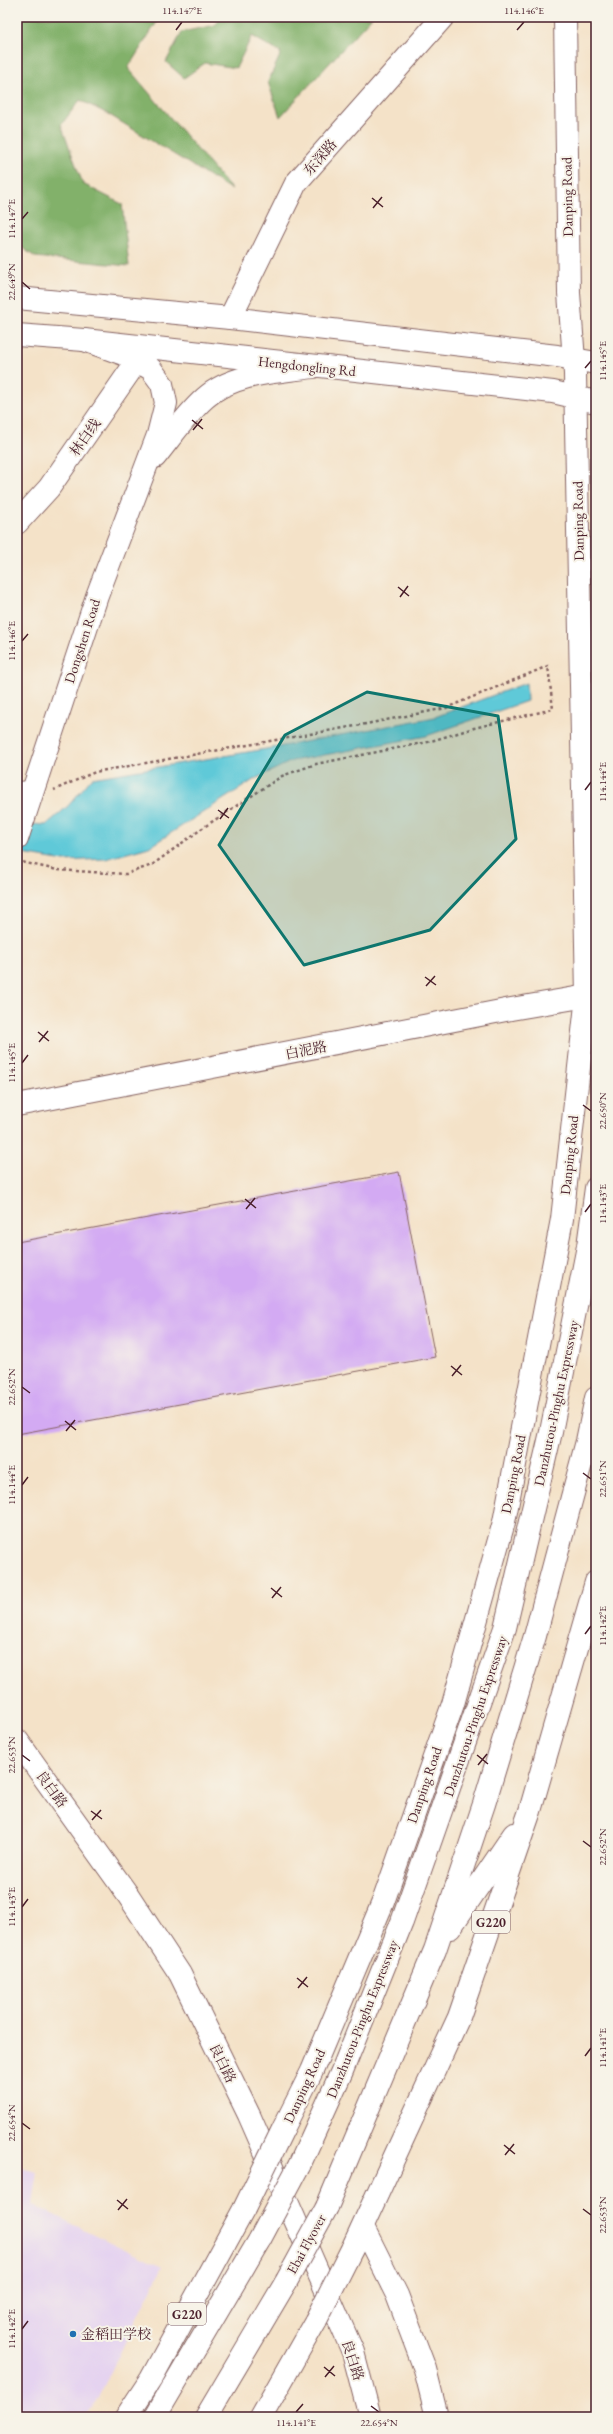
<svg xmlns="http://www.w3.org/2000/svg" width="613" height="2434" viewBox="0 0 613 2434" font-family="'EB Garamond','Noto Serif SC',serif">
<style>
.built{fill:#e5d3f0}
.forest{fill:#82b16b;stroke:#66684b}
.water{fill:#5ec9d8;stroke:#547482}
.building{fill:#d3aaf3}
.lines{fill:none;stroke-linecap:round;stroke-linejoin:round}
.minor-casing{stroke:#866362;stroke-width:24}
.major-casing{stroke:#866362;stroke-width:24}
.highway-casing{stroke:#866362;stroke-width:24}
.path{stroke:#866362;stroke-width:2.5;stroke-dasharray:3 3;stroke-linecap:butt}
.minor{stroke:#fff;stroke-width:22}
.major{stroke:#fff;stroke-width:22}
.highway{stroke:#fff;stroke-width:22}
.highway-bridge-casing{stroke:#866362;stroke-width:24;stroke-linecap:butt}
.highway-bridge{stroke:#fff;stroke-width:22}
.marked{fill:#0f766e;fill-opacity:0.2;stroke:#0f766e;stroke-width:3;stroke-linejoin:round}
.ticks{fill:none;stroke:#4a1f2b;stroke-width:1.5}
.poi-dot{fill:#1f6fb2;stroke:#f7f3e8;stroke-width:1.5}
.labels{text-anchor:middle;dominant-baseline:central;stroke-width:4;stroke-linejoin:round;paint-order:stroke}
.shield{fill:#f7f3e8;stroke:#7e5f64;stroke-width:1}
.shield-label{font-size:13px;font-weight:bold;fill:#4a1f2b}
.street-label{font-size:14px;fill:#4a1f2b;stroke:#f7f3e8}
.poi-label{font-size:14px;fill:#4a1f2b;stroke:#f7f3e8;text-anchor:start}
.neatline{fill:none;stroke:#4a1f2b;stroke-width:1.5}
.ticks-label{font-size:10px;text-anchor:middle;fill:#4a1f2b}
</style>
<rect width="100%" height="100%" fill="#f7f3e8"/>
<filter id="ink" filterUnits="userSpaceOnUse"><feTurbulence type="fractalNoise" baseFrequency=".025" numOctaves="2"/><feDisplacementMap in="SourceGraphic" scale="8" xChannelSelector="R" yChannelSelector="G"/><feConvolveMatrix kernelMatrix="1 2 1 2 8 2 1 2 1" color-interpolation-filters="sRGB"/></filter>
<filter id="wash" filterUnits="userSpaceOnUse"><feTurbulence type="fractalNoise" baseFrequency=".012" numOctaves="4" result="noise"/><feDisplacementMap in="SourceGraphic" scale="16" xChannelSelector="R" yChannelSelector="G"/><feGaussianBlur stdDeviation="0.9" result="paint"/><feColorMatrix in="noise" values="0 0 0 0 0 0 0 0 0 0 0 0 0 0 0 0 0 1.4 0 .05"/><feComposite in="paint" operator="in"/></filter>
<g filter="url(#wash)">
<rect width="100%" height="100%" fill="#f4e2c8"/>
<path class="built" d="M 17,2167 L 38,2172 L 33,2205 L 162,2267 L 96,2402 L 85,2417 L 17,2417 Z"/>
<g class="forest">
<path d="M 17,17 L 160,17 L 128,68 L 232,190 L 108,114 L 80,100 L 61,125 L 83,184 L 122,204 L 129,266 L 35,257 L 17,244 Z"/>
<path d="M 222,17 L 372,17 L 280,117 L 268,82 L 281,53 L 252,36 L 236,68 L 205,63 L 184,78 L 166,62 L 182,32 L 215,25 Z"/>
</g>
<path class="water" d="M 526,683 L 527,701 L 426,736 L 292,761 L 255,779 L 149,847 L 106,859 L 64,861 L 17,853 L 17,823 L 46,825 L 68,806 L 92,778 L 278,747 L 435,717 Z"/>
<g id="blocks">
<path class="building" d="M 399,1172 L 435,1357 L 17,1434 L 17,1242 Z"/>
</g>
</g>
<g filter="url(#ink)">
<use href="#blocks" fill-opacity="0" stroke="#866362" stroke-width="1"/>
<g class="lines">
<defs>
<g id="minor">
<path d="M 17,298 L 230,318 L 557,356 L 596,363"/>
<path d="M 230,318 L 296,183 L 443,17"/>
<path d="M 17,335 L 84,340 L 553,392 L 596,402"/>
<path d="M 17,523 L 49,488 L 137,361 L 149,348"/>
<path d="M 17,793 L 32,792"/>
<path d="M 17,1105 L 511,1009 L 587,996 L 596,997"/>
<path d="M 363,2227 L 397,2295 L 425,2369 L 437,2417"/>
</g>
<g id="major">
<path d="M 155,457 C 171,437 186,415 205,398 C 232,373 279,372 313,367"/>
<path d="M 17,839 L 97,596 L 158,435 L 166,403 L 162,384 L 151,369 L 126,355 L 84,340"/>
<path d="M 17,1740 L 128,1895 L 180,1974 L 249,2115 L 353,2352 L 370,2417"/>
</g>
<g id="highway">
<path d="M 450,1928 L 514,1834"/>
<path d="M 283,2129 L 312,2071 L 383,1902 L 453,1704 L 504,1522 L 562,1219 L 587,996 L 575,374 L 569,293 L 565,17"/>
<path d="M 299,2166 L 342,2071 L 402,1922 L 505,1628 L 551,1432 L 588,1246 L 596,1188"/>
<path d="M 327,2207 L 435,1950 L 484,1804 L 535,1636 L 587,1441 L 596,1398"/>
<path d="M 352,2249 L 459,2017 L 530,1811 L 596,1582"/>
<path d="M 126,2417 L 151,2379 L 244,2209"/>
<path d="M 155,2417 L 260,2239"/>
<path d="M 206,2417 L 286,2282"/>
<path d="M 261,2417 L 316,2320"/>
</g>
</defs>
<use href="#minor" class="minor-casing"/>
<use href="#major" class="major-casing"/>
<use href="#highway" class="highway-casing"/>
<path class="path" d="M 17,861 L 57,870 L 126,874 L 152,865 L 204,827 L 282,776 L 316,764 L 428,742 L 474,728 L 553,709 L 548,666 L 446,708 L 361,725 L 95,772 L 54,790"/>
<use href="#minor" class="minor"/>
<use href="#major" class="major"/>
<use href="#highway" class="highway"/>
<defs>
<g id="highway-bridge">
<path d="M 244,2209 L 283,2129"/>
<path d="M 260,2239 L 299,2166"/>
<path d="M 286,2282 L 327,2207"/>
<path d="M 316,2320 L 352,2249"/>
</g>
</defs>
<use href="#highway-bridge" class="highway-bridge-casing"/>
<use href="#highway-bridge" class="highway-bridge"/>
</g>
</g>
<path class="marked" d="M 367,692 L 498,716 L 516,839 L 430,930 L 304,965 L 219,845 L 285,735 Z"/>
<path class="ticks" d="M 176,30 L 182,22M 517,30 L 524,22M 372,198 L 383,207M 373,208 L 382,197M 22,219 L 28,212M 22,282 L 30,289M 585,368 L 591,361M 192,420 L 203,429M 193,430 L 202,419M 398,587 L 409,596M 400,597 L 408,586M 22,641 L 28,634M 585,790 L 591,782M 218,810 L 229,818M 220,819 L 228,808M 425,977 L 436,985M 426,986 L 435,976M 38,1032 L 49,1041M 39,1042 L 48,1031M 22,1063 L 28,1055M 583,1105 L 591,1111M 245,1199 L 256,1208M 246,1209 L 255,1198M 585,1212 L 591,1204M 451,1366 L 462,1375M 452,1376 L 461,1365M 22,1387 L 30,1393M 65,1421 L 76,1430M 66,1431 L 75,1420M 583,1473 L 591,1479M 22,1485 L 28,1477M 271,1588 L 282,1597M 272,1598 L 281,1587M 585,1634 L 591,1626M 22,1755 L 30,1761M 477,1755 L 488,1764M 478,1765 L 487,1754M 91,1811 L 102,1819M 92,1820 L 101,1810M 583,1841 L 591,1847M 22,1907 L 28,1899M 297,1978 L 308,1987M 298,1988 L 307,1977M 585,2056 L 591,2048M 22,2123 L 30,2129M 504,2145 L 515,2154M 505,2155 L 514,2144M 117,2200 L 128,2209M 583,2209 L 591,2215M 118,2210 L 127,2199M 22,2329 L 28,2321M 324,2367 L 335,2376M 325,2377 L 334,2366M 371,2406 L 379,2412M 296,2412 L 303,2404"/>
<circle class="poi-dot" cx="73" cy="2334" r="4"/>
<g class="labels">
<g class="shield">
<rect x="472" y="1911" width="38" height="22" rx="3"/>
<rect x="168" y="2303" width="38" height="22" rx="3"/>
</g>
<g class="shield-label">
<text x="491" y="1922">G220</text>
<text x="187" y="2314">G220</text>
</g>
<g class="street-label">
<text transform="translate(320 157) rotate(-49)">东深路</text>
<text transform="translate(567 197) rotate(-91)">Danping Road</text>
<text transform="translate(307 366) rotate(6)">Hengdongling Rd</text>
<text transform="translate(85 437) rotate(-55)">林白线</text>
<text transform="translate(578 521) rotate(-91)">Danping Road</text>
<text transform="translate(82 641) rotate(-72)">Dongshen Road</text>
<text transform="translate(306 1050) rotate(-11)">白泥路</text>
<text transform="translate(569 1155) rotate(-84)">Danping Road</text>
<text transform="translate(556 1403) rotate(-78)">Danzhutou-Pinghu Expressway</text>
<text transform="translate(513 1474) rotate(-79)">Danping Road</text>
<text transform="translate(475 1716) rotate(-71)">Danzhutou-Pinghu Expressway</text>
<text transform="translate(424 1785) rotate(-71)">Danping Road</text>
<text transform="translate(52 1789) rotate(54)">良白路</text>
<text transform="translate(362 2019) rotate(-68)">Danzhutou-Pinghu Expressway</text>
<text transform="translate(223 2063) rotate(64)">良白路</text>
<text transform="translate(304 2086) rotate(-65)">Danping Road</text>
<text transform="translate(306 2244) rotate(-61)">Ebai Flyover</text>
<text transform="translate(353 2360) rotate(72)">良白路</text>
</g>
<g class="poi-label">
<text x="81" y="2334">金稻田学校</text>
</g>
</g>
<rect width="613" height="2434" fill="none" stroke="#f7f3e8" stroke-width="44"/>
<rect x="22" y="22" width="569" height="2390" class="neatline"/>
<g class="ticks-label">
<text x="182" y="14">114.147°E</text>
<text x="524" y="14">114.146°E</text>
<text transform="translate(11 219) rotate(-90)" y="4">114.147°E</text>
<text transform="translate(11 282) rotate(-90)" y="4">22.649°N</text>
<text transform="translate(602 361) rotate(-90)" y="4">114.145°E</text>
<text transform="translate(11 641) rotate(-90)" y="4">114.146°E</text>
<text transform="translate(602 782) rotate(-90)" y="4">114.144°E</text>
<text transform="translate(11 1063) rotate(-90)" y="4">114.145°E</text>
<text transform="translate(602 1111) rotate(-90)" y="4">22.650°N</text>
<text transform="translate(602 1204) rotate(-90)" y="4">114.143°E</text>
<text transform="translate(11 1387) rotate(-90)" y="4">22.652°N</text>
<text transform="translate(602 1479) rotate(-90)" y="4">22.651°N</text>
<text transform="translate(11 1485) rotate(-90)" y="4">114.144°E</text>
<text transform="translate(602 1626) rotate(-90)" y="4">114.142°E</text>
<text transform="translate(11 1755) rotate(-90)" y="4">22.653°N</text>
<text transform="translate(602 1847) rotate(-90)" y="4">22.652°N</text>
<text transform="translate(11 1907) rotate(-90)" y="4">114.143°E</text>
<text transform="translate(602 2048) rotate(-90)" y="4">114.141°E</text>
<text transform="translate(11 2123) rotate(-90)" y="4">22.654°N</text>
<text transform="translate(602 2215) rotate(-90)" y="4">22.653°N</text>
<text transform="translate(11 2329) rotate(-90)" y="4">114.142°E</text>
<text x="296" y="2426">114.141°E</text>
<text x="379" y="2426">22.654°N</text>
</g>
</svg>
